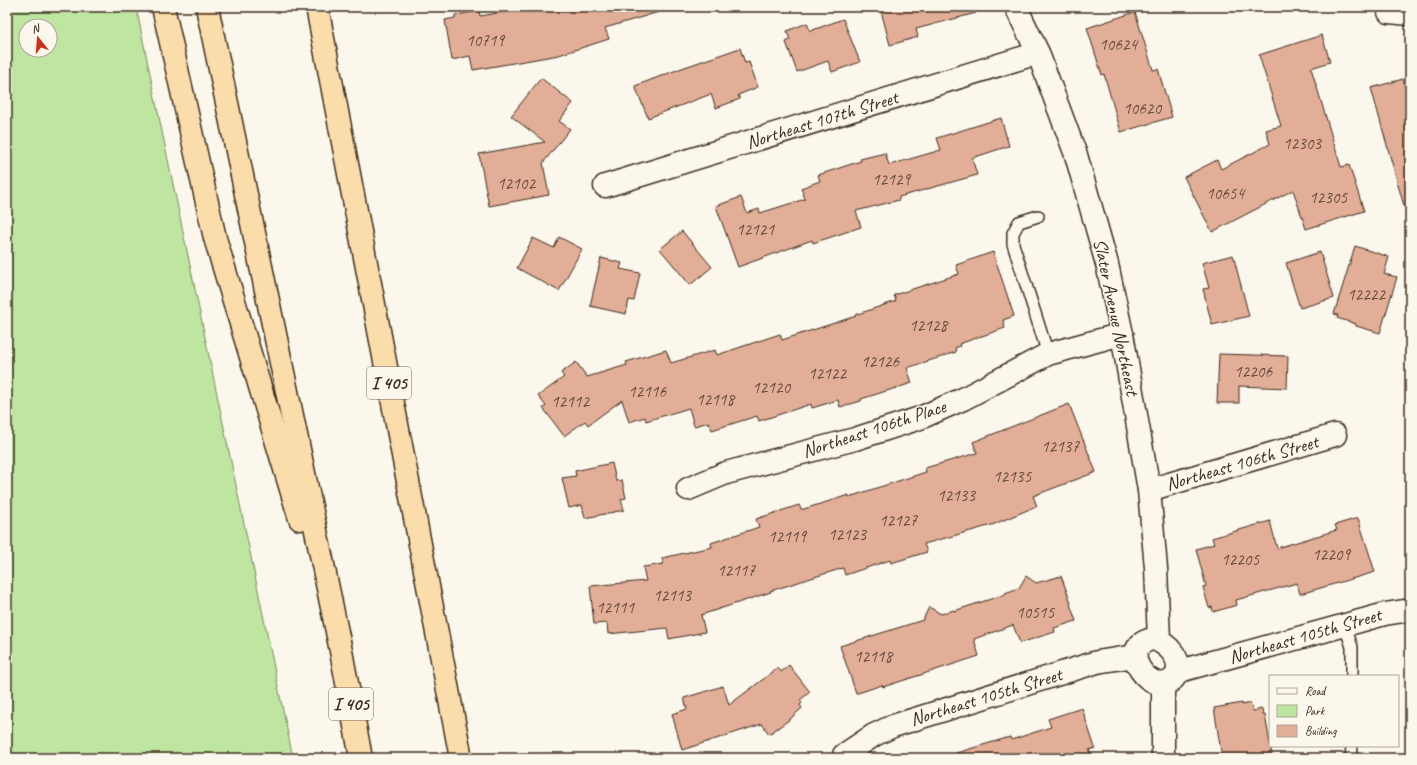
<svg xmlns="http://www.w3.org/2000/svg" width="1417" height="765" viewBox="0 0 1417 765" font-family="Caveat,sans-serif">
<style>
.green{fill:#bee6a1;stroke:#7c8860;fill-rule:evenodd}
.building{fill:#e3ae97;stroke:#3b2a1e}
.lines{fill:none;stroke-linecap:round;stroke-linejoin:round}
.service-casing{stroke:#3b2a1e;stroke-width:14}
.minor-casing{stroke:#3b2a1e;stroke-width:25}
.motorway-casing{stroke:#3b2a1e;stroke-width:25}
.service{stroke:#fbf7ec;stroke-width:11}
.minor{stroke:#fbf7ec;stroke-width:22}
.motorway{stroke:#fbddab;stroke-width:22}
.labels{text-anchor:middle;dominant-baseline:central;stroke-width:3;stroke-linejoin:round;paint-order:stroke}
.number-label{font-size:17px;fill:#654b3c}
.shield{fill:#fbf7ec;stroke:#75685c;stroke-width:1}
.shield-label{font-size:18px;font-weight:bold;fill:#3b2a1e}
.street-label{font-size:19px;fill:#3b2a1e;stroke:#fbf7ec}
</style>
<rect width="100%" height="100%" fill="#fbf7ec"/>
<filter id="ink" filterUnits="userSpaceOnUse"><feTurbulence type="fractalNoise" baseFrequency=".025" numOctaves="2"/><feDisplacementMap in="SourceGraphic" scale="8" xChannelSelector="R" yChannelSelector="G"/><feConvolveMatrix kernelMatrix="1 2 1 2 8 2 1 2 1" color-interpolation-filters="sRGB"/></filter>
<g filter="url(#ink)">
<path class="green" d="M 7,7 L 136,7 L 293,758 L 7,758 ZM 26,26 L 50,26 L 50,50 L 26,50 Z"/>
<g class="building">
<path d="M 533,7 L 659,7 L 659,12 L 605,28 L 609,39 L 559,55 L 473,70 L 470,56 L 452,60 L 445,20 L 455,18 L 455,15 L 479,11 L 480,16 Z"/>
<path d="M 880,7 L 975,7 L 976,13 L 916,29 L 918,37 L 890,45 Z"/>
<path d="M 1135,12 L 1153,70 L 1158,69 L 1172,117 L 1121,132 L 1104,74 L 1102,75 L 1087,28 Z"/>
<path d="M 843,19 L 860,62 L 832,72 L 828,61 L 797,72 L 786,42 L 790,40 L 787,31 L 807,23 L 810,31 Z"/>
<path d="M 1322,35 L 1330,62 L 1311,68 L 1341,167 L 1349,165 L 1364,211 L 1306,229 L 1293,190 L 1212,232 L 1184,177 L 1217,160 L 1221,169 L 1270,144 L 1266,130 L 1281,126 L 1259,55 Z"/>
<path d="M 740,48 L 745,63 L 749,62 L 758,87 L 738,95 L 740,99 L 716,108 L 711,94 L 648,118 L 635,86 L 682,68 Z"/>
<path d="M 541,78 L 573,103 L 559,121 L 570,129 L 543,163 L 549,195 L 489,206 L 479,154 L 545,142 L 511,116 Z"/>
<path d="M 1403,79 L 1410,104 L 1410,205 L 1404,206 L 1371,88 Z"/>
<path d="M 1001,118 L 1009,146 L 972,158 L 977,175 L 899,197 L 899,200 L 856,211 L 861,227 L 813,243 L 812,240 L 738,267 L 716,206 L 741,197 L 747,213 L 759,209 L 760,213 L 805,199 L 801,188 L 820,181 L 818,175 L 861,161 L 860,159 L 885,153 L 889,165 L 941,150 L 937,138 Z"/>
<path d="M 682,231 L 712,267 L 690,285 L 660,249 Z"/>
<path d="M 559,237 L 582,249 L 559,291 L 517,268 L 533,238 L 554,248 Z"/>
<path d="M 1355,246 L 1389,257 L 1384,274 L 1397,277 L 1380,333 L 1356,326 L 1356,324 L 1337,318 L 1338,315 L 1334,314 Z"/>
<path d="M 993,252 L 1014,316 L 1003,320 L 1005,328 L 959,344 L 960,346 L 955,348 L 956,352 L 907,368 L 912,383 L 861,399 L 861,401 L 840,407 L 838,400 L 812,408 L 811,404 L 759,421 L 757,416 L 712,430 L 709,422 L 694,426 L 689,408 L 646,421 L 645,417 L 629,422 L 622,400 L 588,425 L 585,421 L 564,436 L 543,408 L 546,406 L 538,396 L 564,377 L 561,373 L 576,362 L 587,377 L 627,365 L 626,362 L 666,350 L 671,363 L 715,350 L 717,355 L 780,334 L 782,340 L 856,316 L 855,315 L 896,301 L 894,295 L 959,274 L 956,265 Z"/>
<path d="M 1320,252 L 1334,298 L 1300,308 L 1286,263 Z"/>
<path d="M 1233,255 L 1249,316 L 1212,325 L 1203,289 L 1209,288 L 1202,263 Z"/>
<path d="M 601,258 L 622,263 L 620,269 L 640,273 L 634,301 L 629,300 L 626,314 L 590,306 Z"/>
<path d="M 1219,354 L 1288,356 L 1287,388 L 1239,386 L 1239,403 L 1217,403 Z"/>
<path d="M 1069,404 L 1096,472 L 1033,496 L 1037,506 L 992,525 L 924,544 L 927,552 L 891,563 L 890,560 L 845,575 L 843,568 L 770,591 L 771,592 L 701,615 L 705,632 L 669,639 L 667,628 L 608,634 L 607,623 L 594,624 L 590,586 L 646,581 L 643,567 L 663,564 L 662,558 L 712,547 L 711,543 L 759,527 L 756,519 L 799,505 L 801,509 L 804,509 L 849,495 L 849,497 L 926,472 L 925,468 L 977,453 L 973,442 Z"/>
<path d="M 612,463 L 616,481 L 622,480 L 626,498 L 621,499 L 624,510 L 585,518 L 582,505 L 569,508 L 562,478 L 576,476 L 575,471 Z"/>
<path d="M 1358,518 L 1375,572 L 1300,594 L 1297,583 L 1236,600 L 1237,605 L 1213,612 L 1212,607 L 1209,608 L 1203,587 L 1206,586 L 1196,549 L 1214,544 L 1212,538 L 1270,521 L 1277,548 L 1337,530 L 1335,525 Z"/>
<path d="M 1026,576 L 1036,583 L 1061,576 L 1071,603 L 1070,604 L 1076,621 L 1054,628 L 1055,632 L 1020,643 L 1013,625 L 974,639 L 979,656 L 883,687 L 882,685 L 858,693 L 856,693 L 840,646 L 923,620 L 929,607 L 941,614 L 954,610 L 954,611 L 1006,594 L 1005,593 L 1019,588 Z"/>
<path d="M 789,665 L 810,692 L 800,700 L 802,703 L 800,705 L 802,708 L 789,720 L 769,734 L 762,724 L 682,750 L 672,714 L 687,709 L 684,698 L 723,686 L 729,705 L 778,668 L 781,672 Z"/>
<path d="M 1242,703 L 1242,705 L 1250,703 L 1253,711 L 1262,709 L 1263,715 L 1265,715 L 1272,755 L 1261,755 L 1262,758 L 1222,758 L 1214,708 Z"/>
<path d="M 1082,708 L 1095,748 L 1089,750 L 1092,758 L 956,758 L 956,753 L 1010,737 L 1011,740 L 1051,727 L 1048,719 Z"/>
</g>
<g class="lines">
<defs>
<g id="service">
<path d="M 1038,216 L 1019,222 L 1013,233 L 1013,244 L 1048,354"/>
<path d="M 1345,626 L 1352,647 L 1352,676"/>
<path d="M 1351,758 L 1352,746"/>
</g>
<g id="minor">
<path d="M 1016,7 L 1038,53 L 1076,155 L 1107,264 L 1122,334 L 1149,490 L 1156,568 L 1159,640"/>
<path d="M 1389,12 L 1410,14"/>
<path d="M 605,186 L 1038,53"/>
<path d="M 688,489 L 726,473 L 855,439 L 920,418 L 963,399 L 1048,354 L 1122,334"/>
<path d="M 1149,490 L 1335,435"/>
<path d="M 1153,639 C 1167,642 1187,663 1174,678 C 1154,701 1112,647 1153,639 Z"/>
<path d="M 1178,671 L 1183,670 L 1385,614 L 1410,610"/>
<path d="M 844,755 L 874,735 L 893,726 L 1097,662 L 1135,656"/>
<path d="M 1163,758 L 1163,684"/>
</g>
<g id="motorway">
<path d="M 163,7 L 215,238 L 300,519"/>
<path d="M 207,7 L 341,651 L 361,758"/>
<path d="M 317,7 L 461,758"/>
</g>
</defs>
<use href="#service" class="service-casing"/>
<use href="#minor" class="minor-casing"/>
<use href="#motorway" class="motorway-casing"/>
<use href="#service" class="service"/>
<use href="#minor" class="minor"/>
<use href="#motorway" class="motorway"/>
</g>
</g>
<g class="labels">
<g class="number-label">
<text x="485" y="40">10719</text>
<text x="1118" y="44">10624</text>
<text x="1142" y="108">10620</text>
<text x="1302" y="143">12303</text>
<text x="891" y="179">12129</text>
<text x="516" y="183">12102</text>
<text x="1225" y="193">10654</text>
<text x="1328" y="197">12305</text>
<text x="755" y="229">12121</text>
<text x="1366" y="294">12222</text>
<text x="928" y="325">12128</text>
<text x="880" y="361">12126</text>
<text x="1253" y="371">12206</text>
<text x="827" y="373">12122</text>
<text x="771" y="387">12120</text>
<text x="647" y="391">12116</text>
<text x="715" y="399">12118</text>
<text x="570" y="401">12112</text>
<text x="1060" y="446">12137</text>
<text x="1012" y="476">12135</text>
<text x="956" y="495">12133</text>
<text x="898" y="520">12127</text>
<text x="847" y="534">12123</text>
<text x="787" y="536">12119</text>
<text x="1331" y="554">12209</text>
<text x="1240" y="559">12205</text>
<text x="736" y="570">12117</text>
<text x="672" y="595">12113</text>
<text x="615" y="607">12111</text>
<text x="1035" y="612">10515</text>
<text x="873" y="656">12118</text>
</g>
<g class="shield">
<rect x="367" y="367" width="44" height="32" rx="3"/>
<rect x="329" y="688" width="44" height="32" rx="3"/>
</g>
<g class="shield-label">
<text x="389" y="383">I 405</text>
<text x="351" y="704">I 405</text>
</g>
<g class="street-label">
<text transform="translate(822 120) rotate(-17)">Northeast 107th Street</text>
<text transform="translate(1116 317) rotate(78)">Slater Avenue Northeast</text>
<text transform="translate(874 429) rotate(-18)">Northeast 106th Place</text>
<text transform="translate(1242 463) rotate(-16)">Northeast 106th Street</text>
<text transform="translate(1305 636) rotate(-16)">Northeast 105th Street</text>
<text transform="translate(986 697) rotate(-17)">Northeast 105th Street</text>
</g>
</g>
<rect width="1417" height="765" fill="none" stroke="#fbf7ec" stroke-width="24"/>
<rect x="12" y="12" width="1393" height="741" fill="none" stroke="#3b2a1e" stroke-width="1.5" filter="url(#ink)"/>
<rect x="1269" y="675" width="130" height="72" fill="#fbf7ec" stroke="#aea59a"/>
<rect x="1277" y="688" width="20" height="6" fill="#fbf7ec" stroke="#aea59a"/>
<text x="1305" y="695" font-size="12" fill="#3b2a1e">Road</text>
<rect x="1277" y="705" width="20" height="12" fill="#bee6a1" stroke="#aea59a"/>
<text x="1305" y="715" font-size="12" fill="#3b2a1e">Park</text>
<rect x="1277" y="725" width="20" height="12" fill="#e3ae97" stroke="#aea59a"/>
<text x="1305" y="735" font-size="12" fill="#3b2a1e">Building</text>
<g transform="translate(38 38) rotate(343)"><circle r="19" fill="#fbf7ec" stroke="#aea59a"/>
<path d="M0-3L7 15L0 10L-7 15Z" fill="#c8321e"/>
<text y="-6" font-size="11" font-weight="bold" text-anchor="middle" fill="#3b2a1e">N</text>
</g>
</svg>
